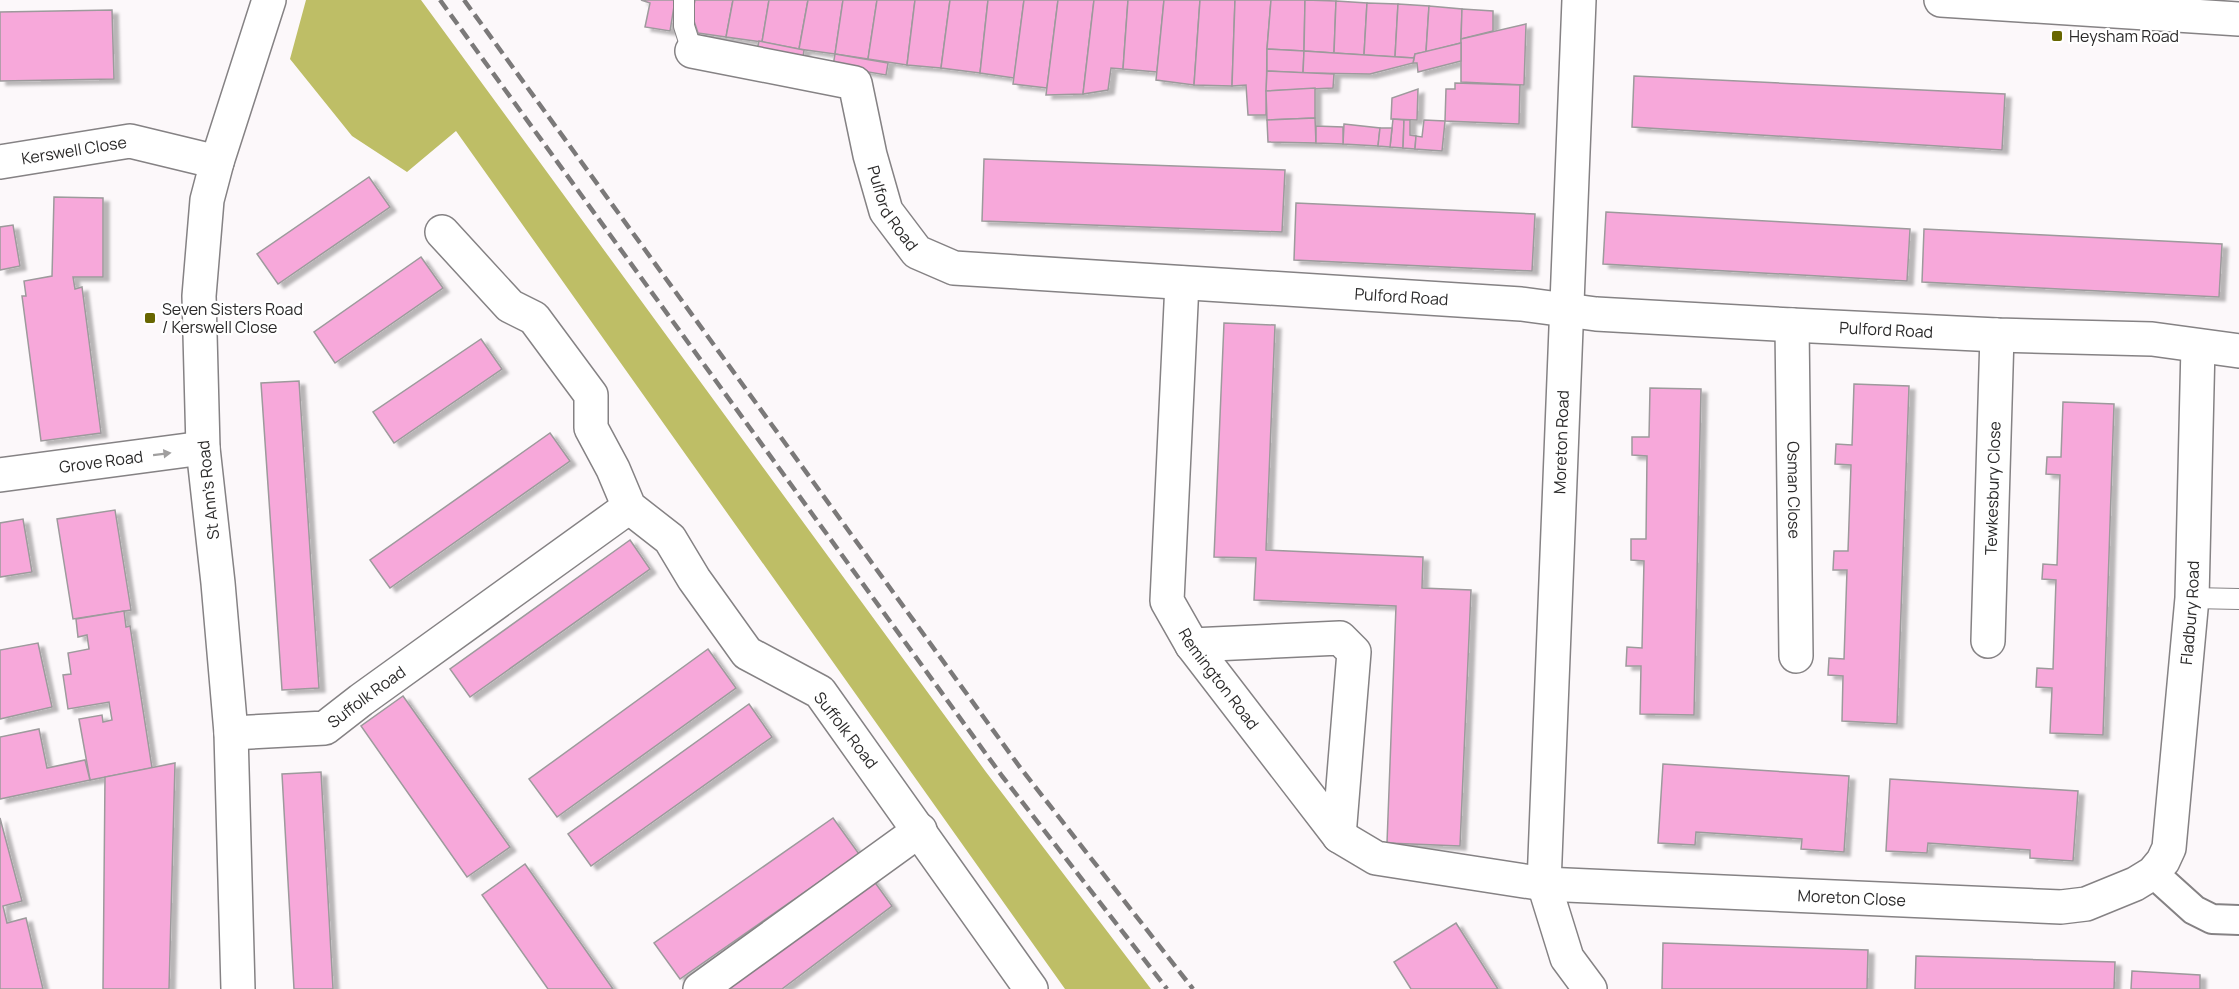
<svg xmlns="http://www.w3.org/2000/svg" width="2239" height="989" viewBox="0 0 2239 989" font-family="Manrope,sans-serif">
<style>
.forest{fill:#bebe66}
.building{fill:#f7a8da;stroke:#9d9a9c;stroke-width:1.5;filter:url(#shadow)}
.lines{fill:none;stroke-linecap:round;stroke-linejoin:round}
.service-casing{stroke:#858284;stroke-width:22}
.pedestrian-casing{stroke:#858284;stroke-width:32}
.minor-casing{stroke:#858284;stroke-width:36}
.secondary-casing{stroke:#858284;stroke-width:36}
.trunk-casing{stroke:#858284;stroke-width:36}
.service{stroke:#fff;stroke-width:20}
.pedestrian{stroke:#fff;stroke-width:28}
.minor{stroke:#fff;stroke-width:33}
.secondary{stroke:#fff;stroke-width:33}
.trunk{stroke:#fff;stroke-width:33}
.rail{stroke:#7b7979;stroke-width:4.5;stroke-dasharray:12 6;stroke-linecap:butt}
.oneway{fill:#a09f9f}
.poi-dot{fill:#676600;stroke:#fff;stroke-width:2}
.labels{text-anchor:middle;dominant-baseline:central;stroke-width:4.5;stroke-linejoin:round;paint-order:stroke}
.poi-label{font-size:16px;fill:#2b2a2a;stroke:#fff;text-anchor:start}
.street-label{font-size:16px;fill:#2b2a2a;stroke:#fff}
</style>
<defs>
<filter id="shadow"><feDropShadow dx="6" dy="4" stdDeviation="1.5" flood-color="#0004"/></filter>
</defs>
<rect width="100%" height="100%" fill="#fcf8fa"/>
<path class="forest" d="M 306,0 L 421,0 L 986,772 L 1151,989 L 1065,989 L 456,131 L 407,172 L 352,136 L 290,59 Z"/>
<g class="building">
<path d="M 641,0 L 675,0 L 670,31 L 645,27 L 650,3 Z"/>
<path d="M 695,0 L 733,0 L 726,37 L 698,33 L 692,15 Z"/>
<path d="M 733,0 L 769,0 L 762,42 L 726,37 Z"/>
<path d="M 769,0 L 808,0 L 799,49 L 762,42 Z"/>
<path d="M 808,0 L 843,0 L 835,54 L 799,49 Z"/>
<path d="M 843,0 L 877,0 L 868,59 L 835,54 Z"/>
<path d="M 877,0 L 915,0 L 907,65 L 868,59 Z"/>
<path d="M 915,0 L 950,0 L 941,68 L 907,65 Z"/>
<path d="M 950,0 L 988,0 L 980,73 L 941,68 Z"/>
<path d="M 988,0 L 1024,0 L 1014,78 L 980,73 Z"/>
<path d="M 1024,0 L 1058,0 L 1047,88 L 1013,84 Z"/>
<path d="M 1058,0 L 1094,0 L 1083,94 L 1046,95 Z"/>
<path d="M 1094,0 L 1128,0 L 1123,69 L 1111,68 L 1108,90 L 1083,94 Z"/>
<path d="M 1128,0 L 1164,0 L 1157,72 L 1123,69 Z"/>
<path d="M 1164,0 L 1200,0 L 1194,85 L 1156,80 Z"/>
<path d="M 1200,0 L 1235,0 L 1232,86 L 1194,85 Z"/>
<path d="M 1235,0 L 1271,0 L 1267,49 L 1266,115 L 1248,115 L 1246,85 L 1232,86 Z"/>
<path d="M 1271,0 L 1305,0 L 1304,51 L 1267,49 Z"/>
<path d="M 1305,0 L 1336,1 L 1334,53 L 1304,51 Z"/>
<path d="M 1336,1 L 1367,3 L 1364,55 L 1334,53 Z"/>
<path d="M 1367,3 L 1398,4 L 1395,57 L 1364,55 Z"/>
<path d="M 1398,4 L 1429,6 L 1426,52 L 1415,54 L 1414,58 L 1395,57 Z"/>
<path d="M 1429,6 L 1462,9 L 1461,43 L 1426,52 Z"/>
<path d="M 1462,9 L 1493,11 L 1493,31 L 1461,39 Z"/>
<path d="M 112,10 L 114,79 L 0,81 L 0,12 Z"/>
<path d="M 1526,24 L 1524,85 L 1461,82 L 1461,39 Z"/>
<path d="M 759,41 L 804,50 L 803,57 L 757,50 Z"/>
<path d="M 1461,43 L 1461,61 L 1418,72 L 1417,63 L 1413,63 L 1415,54 Z"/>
<path d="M 1267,49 L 1304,51 L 1303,73 L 1267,71 Z"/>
<path d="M 1304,51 L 1334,53 L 1414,58 L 1413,63 L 1370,74 L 1303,73 Z"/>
<path d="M 835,54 L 888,63 L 886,75 L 833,66 Z"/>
<path d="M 1267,71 L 1334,74 L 1333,88 L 1266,91 Z"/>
<path d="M 1634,76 L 2005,94 L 2002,150 L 1632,127 Z"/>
<path d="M 1455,83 L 1520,85 L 1519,124 L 1445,121 L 1446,89 L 1455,89 Z"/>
<path d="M 1315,88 L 1315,118 L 1267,120 L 1266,91 Z"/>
<path d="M 1418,89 L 1417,120 L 1391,119 L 1392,98 Z"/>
<path d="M 1315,118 L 1316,143 L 1268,142 L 1267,120 Z"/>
<path d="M 1393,119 L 1404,120 L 1403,148 L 1390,147 Z"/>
<path d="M 1404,120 L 1410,120 L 1410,135 L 1416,136 L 1415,149 L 1403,148 Z"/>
<path d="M 1424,120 L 1445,121 L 1442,151 L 1415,149 L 1416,136 L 1422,137 Z"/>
<path d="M 1344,124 L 1380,128 L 1378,146 L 1343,144 Z"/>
<path d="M 1316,126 L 1343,127 L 1343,144 L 1316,143 Z"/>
<path d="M 1380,128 L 1392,128 L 1390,147 L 1378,146 Z"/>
<path d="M 984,159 L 1285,170 L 1282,232 L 982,221 Z"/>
<path d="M 369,177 L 390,207 L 278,284 L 257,254 Z"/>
<path d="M 54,197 L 103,198 L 103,277 L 73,277 L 75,289 L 82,287 L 101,433 L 41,441 L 22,296 L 26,296 L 24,281 L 52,276 Z"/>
<path d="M 1296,203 L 1535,214 L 1532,271 L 1294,260 Z"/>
<path d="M 1606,212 L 1910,229 L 1907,281 L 1603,264 Z"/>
<path d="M 13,225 L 20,266 L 0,270 L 0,227 Z"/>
<path d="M 1924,229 L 2222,244 L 2219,297 L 1922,282 Z"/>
<path d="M 421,257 L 443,288 L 335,363 L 314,332 Z"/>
<path d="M 1224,323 L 1275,325 L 1266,550 L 1423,557 L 1422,588 L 1471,590 L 1460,846 L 1387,843 L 1396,606 L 1254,600 L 1256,558 L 1214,557 Z"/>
<path d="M 481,339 L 502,369 L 394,443 L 373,412 Z"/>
<path d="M 299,381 L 319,688 L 282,690 L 261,383 Z"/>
<path d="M 1854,384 L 1909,386 L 1897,724 L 1842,721 L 1843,676 L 1828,675 L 1829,658 L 1844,659 L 1847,570 L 1833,570 L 1834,551 L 1848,551 L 1851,465 L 1835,464 L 1836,444 L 1852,445 Z"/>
<path d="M 1650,388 L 1701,389 L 1694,715 L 1640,714 L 1641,666 L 1626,666 L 1627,647 L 1642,648 L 1644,561 L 1631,560 L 1631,539 L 1646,539 L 1647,456 L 1632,455 L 1632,437 L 1649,437 Z"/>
<path d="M 2063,402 L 2114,404 L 2103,735 L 2050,733 L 2052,688 L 2036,687 L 2037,668 L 2053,669 L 2056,580 L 2042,579 L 2043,564 L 2057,565 L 2060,475 L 2046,474 L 2047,457 L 2061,457 Z"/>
<path d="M 550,433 L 570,461 L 390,588 L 370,560 Z"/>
<path d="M 115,510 L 131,610 L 73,619 L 57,519 Z"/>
<path d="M 23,519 L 32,572 L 0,577 L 0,523 Z"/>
<path d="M 630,540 L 650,569 L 470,697 L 450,669 Z"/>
<path d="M 124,611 L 126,627 L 130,626 L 152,768 L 90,780 L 79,719 L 102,715 L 103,722 L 112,720 L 109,702 L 68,709 L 63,675 L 71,674 L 68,653 L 89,649 L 87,635 L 78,637 L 76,619 Z"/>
<path d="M 38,643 L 52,707 L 0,719 L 0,650 Z"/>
<path d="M 708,649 L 736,688 L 557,817 L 529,779 Z"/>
<path d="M 403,696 L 510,847 L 467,877 L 361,726 Z"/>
<path d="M 749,704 L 772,737 L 591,866 L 568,834 Z"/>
<path d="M 39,729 L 47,768 L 85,760 L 90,780 L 0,799 L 0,737 Z"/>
<path d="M 175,763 L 169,989 L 103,989 L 105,777 Z"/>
<path d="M 1663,764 L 1849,776 L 1844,852 L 1801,849 L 1802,839 L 1696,832 L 1695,845 L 1658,843 Z"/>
<path d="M 321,772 L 333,989 L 294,989 L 282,774 Z"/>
<path d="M 1890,779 L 2078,791 L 2073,861 L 2030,858 L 2030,850 L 1928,843 L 1927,853 L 1886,851 Z"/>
<path d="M 0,818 L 22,901 L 3,906 L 7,923 L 26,918 L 43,989 L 0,989 Z"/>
<path d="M 833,818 L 859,854 L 680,979 L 654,943 Z"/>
<path d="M 525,864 L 613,989 L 548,989 L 482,895 Z"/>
<path d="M 871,877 L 892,906 L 782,989 L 723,989 Z"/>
<path d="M 1456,923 L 1498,989 L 1411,989 L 1394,962 Z"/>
<path d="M 1663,943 L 1868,950 L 1867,989 L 1662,989 Z"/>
<path d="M 1916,956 L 2115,962 L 2114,989 L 1915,989 Z"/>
<path d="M 2132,971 L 2200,975 L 2200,989 L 2131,989 Z"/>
</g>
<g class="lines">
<defs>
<g id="service">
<path d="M 684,0 L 684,26 L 692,51"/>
<path d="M 2192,598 L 2239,599"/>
</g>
<path id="pedestrian" d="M 2153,873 L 2194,910 L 2212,919 L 2239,920"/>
<g id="minor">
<path d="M 1579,0 L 1544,884 L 1567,958 L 1590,989"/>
<path id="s1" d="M 692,51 L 855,83 L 870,155 L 886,211 L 917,252 L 954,268 L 1521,304 L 1596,314 L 1792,325 L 1997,335 L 2152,339 L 2239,351"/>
<path id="s2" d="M 0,162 L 130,141 L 217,162"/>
<path d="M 442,232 L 510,306 L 534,318 L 591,395 L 591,428 L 613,469 L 629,507 L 670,539 L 694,579 L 747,653 L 820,692 L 1031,989"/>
<path id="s3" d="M 1182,283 L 1167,601 L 1192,645 L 1339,836 L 1376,858 L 1544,884 L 2061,907 L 2086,904 L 2135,884 L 2153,873 L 2163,861 L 2169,848 L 2192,598 L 2198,346"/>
<path id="s4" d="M 1792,325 L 1796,656"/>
<path id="s5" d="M 0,475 L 203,448"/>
<path id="s6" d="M 1988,641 L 1997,335"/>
<path d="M 1192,645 L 1340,638 L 1354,652 L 1339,836"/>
<path id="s7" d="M 231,733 L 325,728 L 361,700 L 629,507"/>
<path d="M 700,989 L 920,830"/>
</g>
<path id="secondary" d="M 238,989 L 231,733 L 218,583 L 203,448 L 199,296 L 207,200 L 217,162 L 269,0"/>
<path id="trunk" d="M 1941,0 L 2239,19"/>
</defs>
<use href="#service" class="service-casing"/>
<use href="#pedestrian" class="pedestrian-casing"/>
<use href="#minor" class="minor-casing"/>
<use href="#secondary" class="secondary-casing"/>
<use href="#trunk" class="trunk-casing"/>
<use href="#service" class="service"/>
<use href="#pedestrian" class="pedestrian"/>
<use href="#minor" class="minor"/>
<use href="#secondary" class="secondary"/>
<use href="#trunk" class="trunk"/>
<g class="rail">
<path d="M 440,0 L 1002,776 L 1167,989"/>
<path d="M 464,0 L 1019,766 L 1193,989"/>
</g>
</g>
<defs><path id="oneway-solid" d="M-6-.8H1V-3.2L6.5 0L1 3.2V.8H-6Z" transform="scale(1.5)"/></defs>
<use class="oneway" href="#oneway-solid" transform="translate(162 454) rotate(-7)"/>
<g class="poi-dot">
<rect x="2051" y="30" width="12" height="12" rx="3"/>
<rect x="144" y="312" width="12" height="12" rx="3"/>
</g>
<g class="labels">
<g class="poi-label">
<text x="2069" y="36">Heysham Road</text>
<text x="162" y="309">Seven Sisters Road<tspan x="162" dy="18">/ Kerswell Close</tspan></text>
</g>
<g class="street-label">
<text stroke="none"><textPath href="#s2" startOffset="75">Kerswell Close</textPath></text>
<text stroke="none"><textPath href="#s1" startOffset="298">Pulford Road</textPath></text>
<text stroke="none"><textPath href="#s1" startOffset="838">Pulford Road</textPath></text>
<text stroke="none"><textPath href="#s1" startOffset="1324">Pulford Road</textPath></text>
<text transform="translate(1561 442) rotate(-88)">Moreton Road</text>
<text stroke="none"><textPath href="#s5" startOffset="102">Grove Road</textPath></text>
<text stroke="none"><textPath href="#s6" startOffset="153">Tewkesbury Close</textPath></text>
<text transform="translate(208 490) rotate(-96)">St Ann's Road</text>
<text stroke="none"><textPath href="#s4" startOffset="165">Osman Close</textPath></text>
<text stroke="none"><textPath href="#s3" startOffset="1706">Fladbury Road</textPath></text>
<text stroke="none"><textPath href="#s3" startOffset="412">Remington Road</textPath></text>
<text stroke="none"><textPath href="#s7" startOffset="146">Suffolk Road</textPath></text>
<text transform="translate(846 730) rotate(52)">Suffolk Road</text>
<text stroke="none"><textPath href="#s3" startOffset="1131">Moreton Close</textPath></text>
</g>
</g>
</svg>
